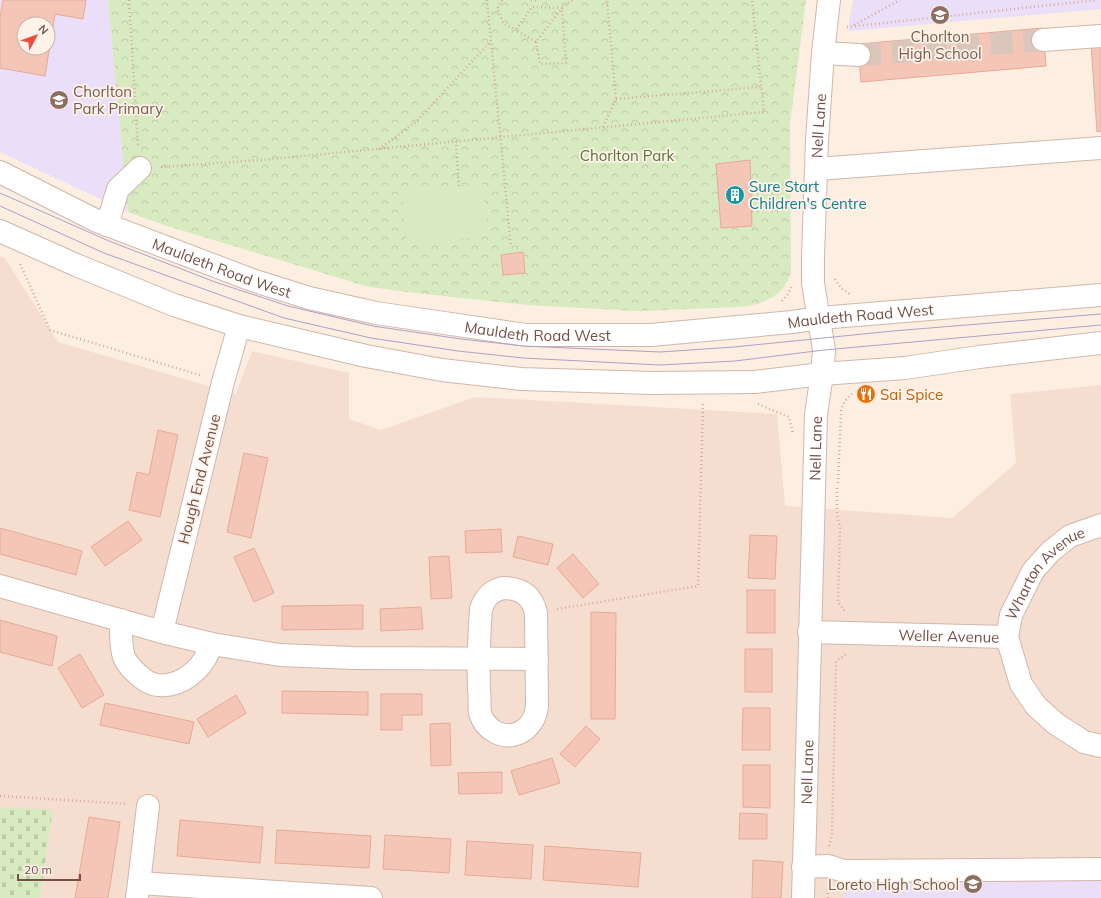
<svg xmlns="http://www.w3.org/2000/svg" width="1101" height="898" viewBox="0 0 1101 898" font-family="Mulish,sans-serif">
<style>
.residential{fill:#f5ded0}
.education{fill:#ebdef9;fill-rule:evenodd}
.cemetery{fill:url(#cemetery-stones)}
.park{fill:url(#park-crowns)}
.pitch{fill:#d8ebc0}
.building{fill:#f4c6b8;stroke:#e7a997;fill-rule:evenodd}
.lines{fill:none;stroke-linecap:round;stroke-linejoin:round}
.minor-tunnel{stroke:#dbc6bb;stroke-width:22;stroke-dasharray:22 11;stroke-linecap:butt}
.minor-casing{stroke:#d1b6ab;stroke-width:24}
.path{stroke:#d9a99b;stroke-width:2.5;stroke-dasharray:1 3;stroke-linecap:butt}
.minor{stroke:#fff;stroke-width:22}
.tram{stroke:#afa0c7;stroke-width:1}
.labels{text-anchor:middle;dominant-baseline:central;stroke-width:3.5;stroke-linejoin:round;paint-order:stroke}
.education-label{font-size:15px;fill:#785e54;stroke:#fff3e9}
.street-label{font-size:15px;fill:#765047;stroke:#fff3e9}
.park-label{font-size:15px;fill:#57763c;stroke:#fff3e9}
.culture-label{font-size:15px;fill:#0d838f;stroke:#fff3e9;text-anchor:start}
.food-label{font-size:15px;fill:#c56008;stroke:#fff3e9;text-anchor:start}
</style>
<defs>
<pattern id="cemetery-stones" width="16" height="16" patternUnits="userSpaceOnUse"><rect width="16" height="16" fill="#d8ebc0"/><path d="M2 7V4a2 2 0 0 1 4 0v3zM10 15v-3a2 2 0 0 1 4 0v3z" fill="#bdcba6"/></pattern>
<pattern id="park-crowns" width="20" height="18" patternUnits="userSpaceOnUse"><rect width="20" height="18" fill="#d8ebc0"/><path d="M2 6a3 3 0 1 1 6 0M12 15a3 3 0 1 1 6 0" fill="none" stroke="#bdcba6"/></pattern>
</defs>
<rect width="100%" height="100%" fill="#fdeee2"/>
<path class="residential" d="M 0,256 L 5,258 L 58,342 L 236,394 L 252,351 L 349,373 L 349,419 L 381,430 L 475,397 L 777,414 L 785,506 L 952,518 L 1016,463 L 1010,394 L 1101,385 L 1101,898 L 40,898 L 53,811 L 0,807 Z"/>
<g class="education">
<path d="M 0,0 L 108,0 L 128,212 L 0,152 ZM 24,24 L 48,24 L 48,48 L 24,48 Z"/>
<path d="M 853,0 L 1101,0 L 1101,9 L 849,31 L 849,21 Z"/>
<path d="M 1101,862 L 1101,898 L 844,898 L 844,863 Z"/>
</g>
<path class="cemetery" d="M 0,807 L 53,810 L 40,898 L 0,898 Z"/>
<path class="park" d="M 108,0 L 806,0 L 790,124 L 791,274 L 783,289 L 773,297 L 758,304 L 740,307 L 638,311 L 527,305 L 416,293 L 369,287 L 164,225 L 128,212 Z"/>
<path class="pitch" d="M 483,184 L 488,236 L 407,243 L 402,192 Z"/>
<g class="building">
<path d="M 3,0 L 86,0 L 83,19 L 55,14 L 45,76 L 0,68 L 0,18 ZM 24,24 L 48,24 L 48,48 L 24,48 Z"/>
<path d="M 1043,28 L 1046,66 L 861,82 L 858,44 Z"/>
<path d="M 1091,43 L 1101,43 L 1101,131 L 1097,132 Z"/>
<path d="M 750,160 L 752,226 L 721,228 L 716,164 Z"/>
<path d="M 523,252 L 525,273 L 503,275 L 501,255 Z"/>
<path d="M 158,430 L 178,435 L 160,517 L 129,510 L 137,472 L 149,475 Z"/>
<path d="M 244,453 L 268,458 L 251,538 L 227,532 Z"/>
<path d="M 128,521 L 142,540 L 105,566 L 91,547 Z"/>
<path d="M 0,528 L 82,551 L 76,575 L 0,554 Z"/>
<path d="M 501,529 L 502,552 L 466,553 L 465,531 Z"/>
<path d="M 750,535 L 777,536 L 775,579 L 748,578 Z"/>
<path d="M 518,536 L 553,544 L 548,565 L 513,557 Z"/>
<path d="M 254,548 L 274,593 L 254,602 L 234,557 Z"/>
<path d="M 573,554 L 599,584 L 583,598 L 557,568 Z"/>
<path d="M 449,556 L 452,598 L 431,599 L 429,557 Z"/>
<rect x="747" y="590" width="28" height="43"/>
<path d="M 363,605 L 363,629 L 282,630 L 282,606 Z"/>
<path d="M 421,607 L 423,629 L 381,631 L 380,609 Z"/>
<path d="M 591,612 L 616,613 L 615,719 L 591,719 Z"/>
<path d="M 0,620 L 57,636 L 52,666 L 0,652 Z"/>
<rect x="745" y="649" width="27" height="43"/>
<path d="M 80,654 L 104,695 L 82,708 L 58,668 Z"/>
<path d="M 282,691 L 368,692 L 368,715 L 282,713 Z"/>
<path d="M 381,694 L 422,694 L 422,715 L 402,715 L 402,730 L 381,730 Z"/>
<path d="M 236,695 L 246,713 L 208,737 L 197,719 Z"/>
<path d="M 105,703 L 194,722 L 189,744 L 100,725 Z"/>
<path d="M 743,708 L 770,708 L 770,750 L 742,750 Z"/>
<path d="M 450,723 L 451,765 L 431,766 L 430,724 Z"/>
<path d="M 586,726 L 600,739 L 575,767 L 560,754 Z"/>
<path d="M 552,758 L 560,783 L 519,795 L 511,771 Z"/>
<path d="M 743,765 L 770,765 L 770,808 L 743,807 Z"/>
<path d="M 502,772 L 502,793 L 459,794 L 458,773 Z"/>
<path d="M 740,813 L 767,814 L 767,839 L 739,839 Z"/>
<path d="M 89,817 L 120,822 L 108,898 L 75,898 Z"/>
<path d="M 180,820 L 263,827 L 260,863 L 177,856 Z"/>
<path d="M 277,830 L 371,836 L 369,868 L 275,863 Z"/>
<path d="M 385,835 L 451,839 L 449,873 L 383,869 Z"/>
<path d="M 467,841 L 533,845 L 531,879 L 465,875 Z"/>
<path d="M 545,846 L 641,853 L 638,887 L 543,880 Z"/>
<path d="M 753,860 L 783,862 L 781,898 L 752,898 Z"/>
</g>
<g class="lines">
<path class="minor-tunnel" d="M 859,55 L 1043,40"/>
<defs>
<g id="minor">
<path d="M 1043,40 L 1101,36"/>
<path d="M 823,53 L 859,55"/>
<path d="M 817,169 L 1101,148"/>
<path id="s1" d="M 0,172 L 97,221 L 252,280 L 309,298 L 376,313 L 526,335 L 651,335 L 792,322 L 820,318 L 1101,295"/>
<path d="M 107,225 L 118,189 L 140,168"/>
<path d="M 0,231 L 76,265 L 174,305 L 239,326 L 366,356 L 442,370 L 521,379 L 652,383 L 755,382 L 822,374 L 905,368 L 979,357 L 1101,343"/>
<path d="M 239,326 L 223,382 L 162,632 L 212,644 L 280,655 L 353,658 L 537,659"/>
<path d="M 0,586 L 162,632"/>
<path d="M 503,588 C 521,588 532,595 536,613 L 537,706 C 536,717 530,728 519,733 C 503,740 485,730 480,713 C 479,706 480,696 479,689 C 478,662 479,635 481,609 C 485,597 491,591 503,588 Z"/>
<path d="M 121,620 C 121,632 120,645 124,657 C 127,665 135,672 142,678 C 159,692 182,684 196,670 C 204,663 208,653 212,644"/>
<path id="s2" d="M 809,632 L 1007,637 L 1021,684 L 1036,706 L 1056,724 L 1084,742 L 1101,746"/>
<path id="s3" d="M 1007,637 L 1011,615 L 1033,571 L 1050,552 L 1070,536 L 1101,525"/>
<path d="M 803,867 L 828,866 L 844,871 L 1101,869"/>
<path d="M 139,883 L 148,806"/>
<path d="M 137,898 L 139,883 L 371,898"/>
<path id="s4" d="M 803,898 L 806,793 L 816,414 L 822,374 L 824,350 L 813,283 L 813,257 L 817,140 L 823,53 L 829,0"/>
</g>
</defs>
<use href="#minor" class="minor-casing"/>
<g class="path">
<path d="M 129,0 L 138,147"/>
<path d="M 487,0 L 511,247"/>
<path d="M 502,0 L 497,9 L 504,24 L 516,30"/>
<path d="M 531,0 L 537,0"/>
<path d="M 562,8 L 532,7 L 516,30 L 536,42 L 562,8 L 572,0"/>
<path d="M 854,25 L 900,0"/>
<path d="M 847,27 L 1097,0"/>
<path d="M 536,42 L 540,64 L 566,63 L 562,9"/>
<path d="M 616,99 L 761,87"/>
<path d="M 603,127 L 616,99 L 607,0"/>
<path d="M 456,141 L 459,187"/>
<path d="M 379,149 L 417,121 L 490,42"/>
<path d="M 161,167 L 261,160 L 764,112 L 752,0"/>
<path d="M 20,264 L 50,330 L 203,376"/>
<path d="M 835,279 L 841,288 L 850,294"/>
<path d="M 782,301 L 788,294 L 791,287"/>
<path d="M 758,404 L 789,417 L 793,434"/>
<path d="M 838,483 L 841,412 C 842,404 846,399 852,394"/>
<path d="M 837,488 L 837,512 L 840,528 L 838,602 L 846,612"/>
<path d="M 557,609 L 698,586 L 703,404"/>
<path d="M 0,796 L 127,804"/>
<path d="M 829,846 L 832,835 L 836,661 L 846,654"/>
<path d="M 828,898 L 828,889"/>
</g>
<use href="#minor" class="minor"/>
<g class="tram">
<path d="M 0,193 L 109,241 L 215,282 L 288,306 L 373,326 L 461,339 L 524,346 L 660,352 L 734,347 L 893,331 L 1101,314"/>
<path d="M 0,206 L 104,253 L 284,318 L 371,338 L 458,351 L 523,358 L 660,365 L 735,361 L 824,350 L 1101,325"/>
</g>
</g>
<defs>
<symbol id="school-disc" viewBox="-11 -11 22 22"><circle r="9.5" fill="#8d6e63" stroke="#fff3e9"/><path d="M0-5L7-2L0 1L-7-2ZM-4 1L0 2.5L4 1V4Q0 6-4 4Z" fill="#fff"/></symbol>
<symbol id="building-disc" viewBox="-11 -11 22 22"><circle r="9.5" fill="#0f9aa8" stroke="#fff3e9"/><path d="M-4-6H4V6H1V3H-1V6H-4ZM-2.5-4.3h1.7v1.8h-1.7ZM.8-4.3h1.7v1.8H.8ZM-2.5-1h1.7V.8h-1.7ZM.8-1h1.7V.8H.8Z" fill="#fff"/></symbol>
<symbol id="restaurant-disc" viewBox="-11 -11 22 22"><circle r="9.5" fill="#e8710a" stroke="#fff3e9"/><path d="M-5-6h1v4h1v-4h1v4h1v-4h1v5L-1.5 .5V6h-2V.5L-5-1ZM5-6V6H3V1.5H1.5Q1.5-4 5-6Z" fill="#fff"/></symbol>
</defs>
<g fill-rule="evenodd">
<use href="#school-disc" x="929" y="4" width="22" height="22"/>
<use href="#school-disc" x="48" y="89" width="22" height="22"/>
<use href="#building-disc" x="724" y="184" width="22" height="22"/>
<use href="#restaurant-disc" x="855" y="383" width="22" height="22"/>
<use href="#school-disc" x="962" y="873" width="22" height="22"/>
</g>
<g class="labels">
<g class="education-label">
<text x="940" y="36">Chorlton<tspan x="940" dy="17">High School</tspan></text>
<text x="73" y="91" text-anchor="start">Chorlton<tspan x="73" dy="17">Park Primary</tspan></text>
<text x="959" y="884" text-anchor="end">Loreto High School</text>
</g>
<g class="street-label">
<text stroke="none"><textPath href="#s4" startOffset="774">Nell Lane</textPath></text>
<text stroke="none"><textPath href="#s1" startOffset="242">Mauldeth Road West</textPath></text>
<text stroke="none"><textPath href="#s1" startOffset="890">Mauldeth Road West</textPath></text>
<text stroke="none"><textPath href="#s1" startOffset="566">Mauldeth Road West</textPath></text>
<text stroke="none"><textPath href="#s4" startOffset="450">Nell Lane</textPath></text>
<text transform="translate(199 479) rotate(-76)">Hough End Avenue</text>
<text stroke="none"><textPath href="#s3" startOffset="78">Wharton Avenue</textPath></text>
<text stroke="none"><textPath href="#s2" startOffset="140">Weller Avenue</textPath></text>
<text stroke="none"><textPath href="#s4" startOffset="126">Nell Lane</textPath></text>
</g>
<g class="park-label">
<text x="627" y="155">Chorlton Park</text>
</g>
<g class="culture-label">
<text x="749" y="186">Sure Start<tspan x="749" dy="17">Children's Centre</tspan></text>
</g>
<g class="food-label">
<text x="880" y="394">Sai Spice</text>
</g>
</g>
<g transform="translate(36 36) rotate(49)"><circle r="19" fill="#fff3e9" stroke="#c8b2a8"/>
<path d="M0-3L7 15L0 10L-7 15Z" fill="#ee4c40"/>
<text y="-6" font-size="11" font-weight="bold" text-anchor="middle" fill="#765047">N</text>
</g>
<path d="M18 874v6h62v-6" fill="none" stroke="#765047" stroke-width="2"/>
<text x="24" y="874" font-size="12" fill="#765047" stroke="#fff3e9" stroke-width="3" paint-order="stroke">20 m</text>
</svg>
